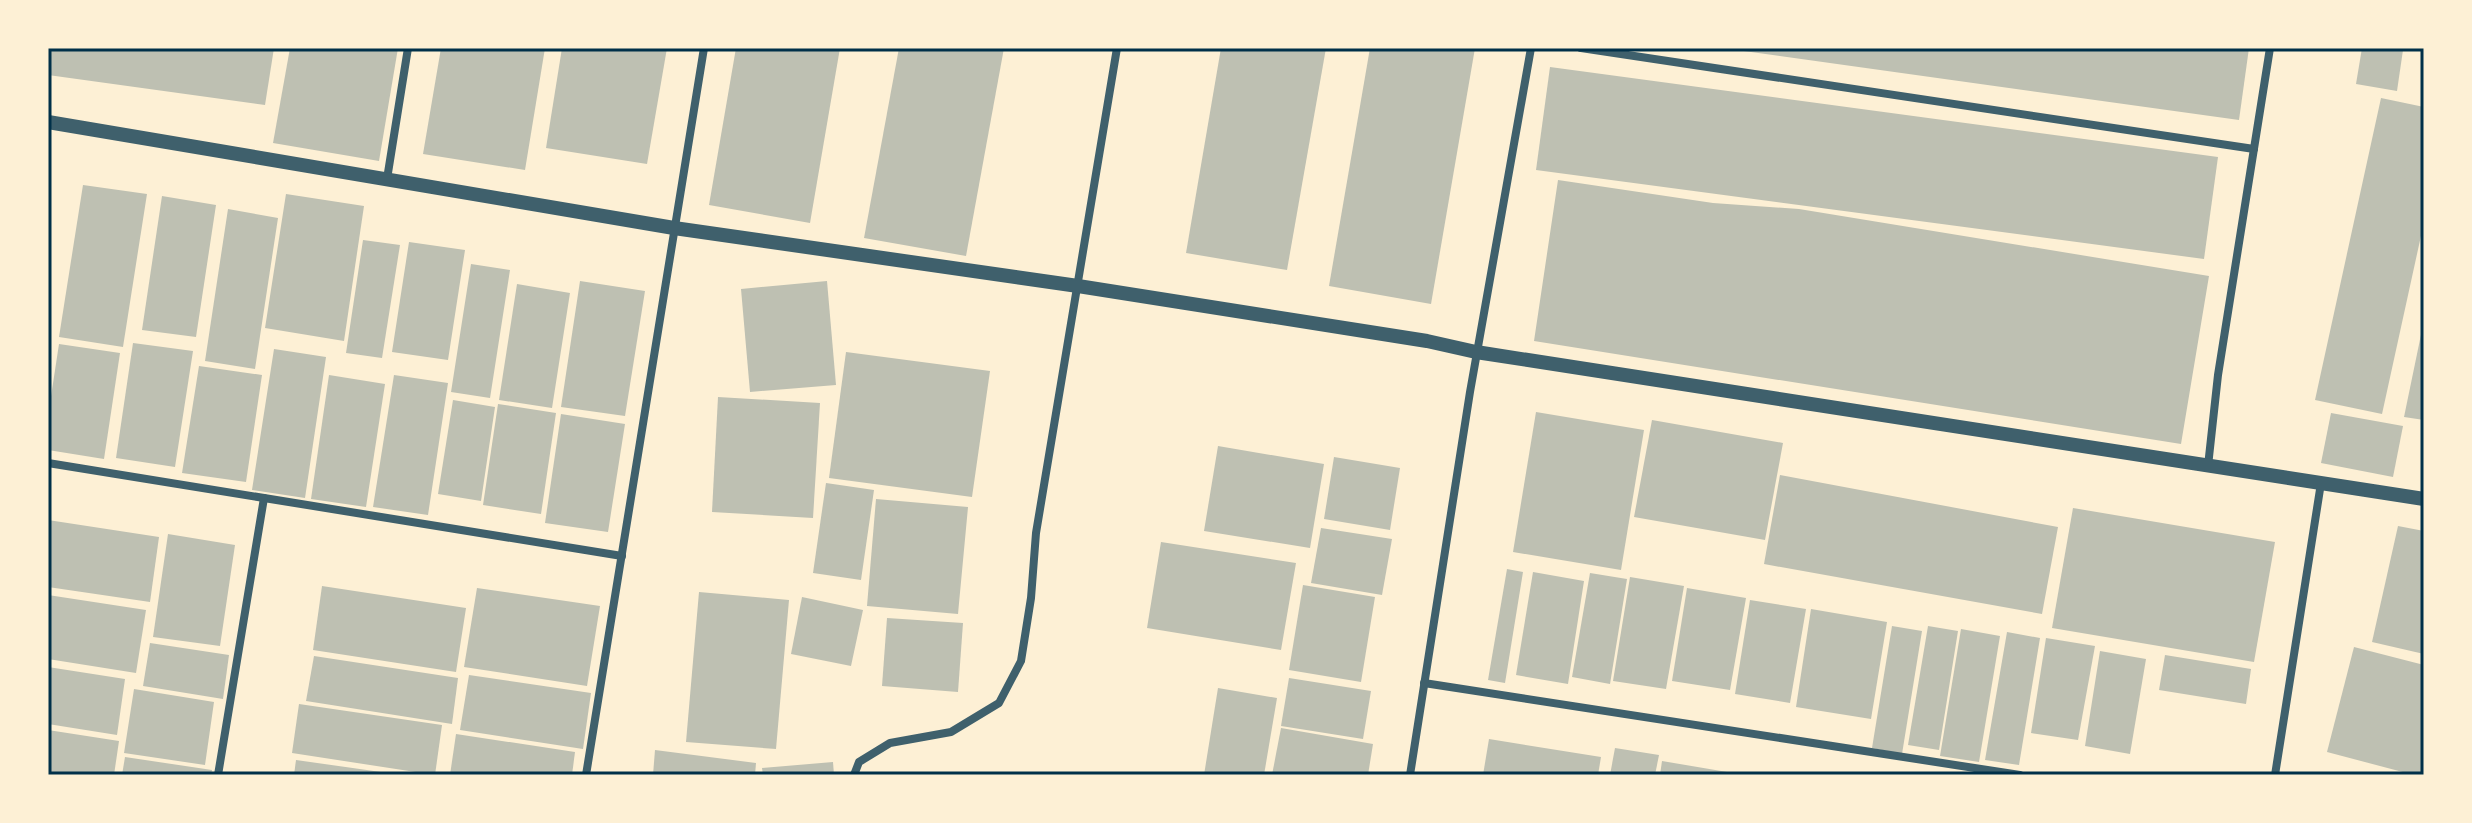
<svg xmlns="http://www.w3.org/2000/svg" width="2472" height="823" viewBox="0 0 2472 823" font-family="'Titillium Web',sans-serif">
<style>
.building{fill:#bec0b2}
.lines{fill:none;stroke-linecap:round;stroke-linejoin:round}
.minor{stroke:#3f606c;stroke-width:8}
.tertiary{stroke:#3f606c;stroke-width:14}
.neatline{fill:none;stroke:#003049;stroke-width:3}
</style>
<rect width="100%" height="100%" fill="#fdf0d5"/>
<g class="building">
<path d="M 48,48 L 274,48 L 265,105 L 48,75 Z"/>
<path d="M 290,48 L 398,48 L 379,161 L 273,143 Z"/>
<path d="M 441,48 L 545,48 L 525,170 L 423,154 Z"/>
<path d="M 562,48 L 667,48 L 647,164 L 546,148 Z"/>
<path d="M 736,48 L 840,48 L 810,223 L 709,205 Z"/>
<path d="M 899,48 L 1004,48 L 966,256 L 864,238 Z"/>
<path d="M 1221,48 L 1326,48 L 1287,270 L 1186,253 Z"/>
<path d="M 1370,48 L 1475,48 L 1431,304 L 1329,286 Z"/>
<path d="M 1722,48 L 2249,48 L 2239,120 Z"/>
<path d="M 2362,48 L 2403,50 L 2397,91 L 2356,84 Z"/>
<path d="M 1550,67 L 2218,157 L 2204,259 L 1536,170 Z"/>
<path d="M 2381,98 L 2424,107 L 2424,222 L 2382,414 L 2315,400 Z"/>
<path d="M 1558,180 L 1713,203 L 1799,209 L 2209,276 L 2181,444 L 1534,341 Z"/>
<path d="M 83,185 L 147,194 L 123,347 L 59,337 Z"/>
<path d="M 286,194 L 364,206 L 344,341 L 265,328 Z"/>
<path d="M 162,196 L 216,205 L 196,337 L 142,330 Z"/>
<path d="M 228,209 L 278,218 L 255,369 L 205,361 Z"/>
<path d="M 363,240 L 400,245 L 382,358 L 346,353 Z"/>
<path d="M 409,242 L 465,250 L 448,360 L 392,352 Z"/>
<path d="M 471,264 L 510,270 L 490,398 L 451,392 Z"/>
<path d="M 580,281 L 645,291 L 625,416 L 561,407 Z"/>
<path d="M 827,281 L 836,385 L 750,392 L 741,289 Z"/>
<path d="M 517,284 L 570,293 L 552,408 L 499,400 Z"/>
<path d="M 2423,325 L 2424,325 L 2424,420 L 2404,417 Z"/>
<path d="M 133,343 L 193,351 L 175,467 L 116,458 Z"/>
<path d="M 59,344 L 120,353 L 104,459 L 48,450 L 48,416 Z"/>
<path d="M 274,349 L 326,357 L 305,498 L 252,490 Z"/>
<path d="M 846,352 L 990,371 L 972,497 L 829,478 Z"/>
<path d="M 199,366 L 262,375 L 246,482 L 182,473 Z"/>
<path d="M 329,375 L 385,384 L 366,507 L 311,499 Z"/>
<path d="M 394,375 L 448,383 L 428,515 L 373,507 Z"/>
<path d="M 718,397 L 820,403 L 813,518 L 712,512 Z"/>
<path d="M 453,400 L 495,407 L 481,501 L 438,494 Z"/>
<path d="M 498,404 L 556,413 L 541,514 L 483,505 Z"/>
<path d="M 1536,412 L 1644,430 L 1621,570 L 1513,552 Z"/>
<path d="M 2331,413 L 2403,426 L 2393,477 L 2321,463 Z"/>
<path d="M 561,414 L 625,424 L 608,532 L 545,523 Z"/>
<path d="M 1652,420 L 1783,443 L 1765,540 L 1634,517 Z"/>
<path d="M 1218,446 L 1324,464 L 1310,548 L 1204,531 Z"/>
<path d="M 1334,457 L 1400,468 L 1390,530 L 1324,519 Z"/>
<path d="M 1780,475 L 2058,527 L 2042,614 L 1764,564 Z"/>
<path d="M 826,483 L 874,490 L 861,580 L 813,573 Z"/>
<path d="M 876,499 L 968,507 L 958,614 L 867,606 Z"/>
<path d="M 2073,508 L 2275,542 L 2254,662 L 2052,628 Z"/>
<path d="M 48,520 L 159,537 L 150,602 L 48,587 Z"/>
<path d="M 2398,526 L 2424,531 L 2424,654 L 2372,642 Z"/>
<path d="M 1321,528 L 1392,539 L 1382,595 L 1311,583 Z"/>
<path d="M 168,534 L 235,545 L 220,646 L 153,637 Z"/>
<path d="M 1161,542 L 1296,563 L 1281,650 L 1147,628 Z"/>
<path d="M 1507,569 L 1523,572 L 1505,683 L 1488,680 Z"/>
<path d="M 1533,572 L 1584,581 L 1568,684 L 1516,675 Z"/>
<path d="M 1590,573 L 1627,579 L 1610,684 L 1572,677 Z"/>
<path d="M 1630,577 L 1684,586 L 1666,689 L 1613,681 Z"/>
<path d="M 1303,585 L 1375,597 L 1361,682 L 1289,670 Z"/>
<path d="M 322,586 L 466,608 L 456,672 L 313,650 Z"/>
<path d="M 477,588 L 600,606 L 587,686 L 464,667 Z"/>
<path d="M 1687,588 L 1746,598 L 1730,690 L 1672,681 Z"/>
<path d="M 699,592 L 789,600 L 776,749 L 686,742 Z"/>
<path d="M 48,595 L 146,610 L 136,673 L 48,659 Z"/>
<path d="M 802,597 L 863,610 L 851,666 L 791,654 Z"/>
<path d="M 1750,600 L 1806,609 L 1790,703 L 1735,694 Z"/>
<path d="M 1811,609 L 1887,622 L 1871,719 L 1796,707 Z"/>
<path d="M 887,618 L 963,623 L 958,692 L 882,686 Z"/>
<path d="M 1892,626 L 1922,631 L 1902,754 L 1872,748 Z"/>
<path d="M 1928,626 L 1958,631 L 1939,750 L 1908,745 Z"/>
<path d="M 1961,629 L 2000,636 L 1979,762 L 1940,756 Z"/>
<path d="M 2007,632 L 2040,638 L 2019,765 L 1985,760 Z"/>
<path d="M 2046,638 L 2095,646 L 2078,740 L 2031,733 Z"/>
<path d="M 150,643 L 229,655 L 223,699 L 143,686 Z"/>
<path d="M 2354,647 L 2424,665 L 2424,775 L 2414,775 L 2327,752 Z"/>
<path d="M 2100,651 L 2146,659 L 2130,754 L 2085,746 Z"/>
<path d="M 2165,655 L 2251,669 L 2246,704 L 2159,690 Z"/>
<path d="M 314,656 L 458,678 L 452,724 L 306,701 Z"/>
<path d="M 48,667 L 125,679 L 117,735 L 48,724 Z"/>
<path d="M 469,675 L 591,693 L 583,749 L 460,730 Z"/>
<path d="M 1289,678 L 1371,691 L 1363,739 L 1281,726 Z"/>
<path d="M 1218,688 L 1277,698 L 1264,775 L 1204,775 Z"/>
<path d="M 134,689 L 214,702 L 205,765 L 124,753 Z"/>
<path d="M 299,704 L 442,725 L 435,775 L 292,753 Z"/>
<path d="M 1281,728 L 1373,744 L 1368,775 L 1272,775 Z"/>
<path d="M 48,730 L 119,741 L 114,775 L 48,775 Z"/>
<path d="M 456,734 L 575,752 L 572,775 L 450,775 Z"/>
<path d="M 1489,739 L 1601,757 L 1598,775 L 1483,775 Z"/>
<path d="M 1615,748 L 1659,755 L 1655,775 L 1610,775 Z"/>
<path d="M 655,750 L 756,763 L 755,775 L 653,775 Z"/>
<path d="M 125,757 L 212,770 L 211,775 L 122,775 Z"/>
<path d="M 296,760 L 388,773 L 388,775 L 294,775 Z"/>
<path d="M 1662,761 L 1733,773 L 1733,775 L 1660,775 Z"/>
<path d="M 833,762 L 834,775 L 763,775 L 762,768 Z"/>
</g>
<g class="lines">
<g class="minor">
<path d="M 1581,48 L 2254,149"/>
<path d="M 387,179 L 408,48"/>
<path d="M 48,463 L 622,556"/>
<path d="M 2208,466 L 2218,375 L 2270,48"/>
<path d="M 1424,683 L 2020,775"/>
<path d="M 218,775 L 264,498"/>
<path d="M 586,775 L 704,48"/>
<path d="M 854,775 L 859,762 L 890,743 L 951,732 L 999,703 L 1021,661 L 1031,598 L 1036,533 L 1117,48"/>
<path d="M 1410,775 L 1470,392 L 1531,48"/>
<path d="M 2275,775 L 2321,483"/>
</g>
<path class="tertiary" d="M 48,122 L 674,228 L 1078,286 L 1427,341 L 1476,352 L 2424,499"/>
</g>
<rect width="2472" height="823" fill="none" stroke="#fdf0d5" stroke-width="100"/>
<rect x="50" y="50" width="2372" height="723" class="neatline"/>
</svg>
